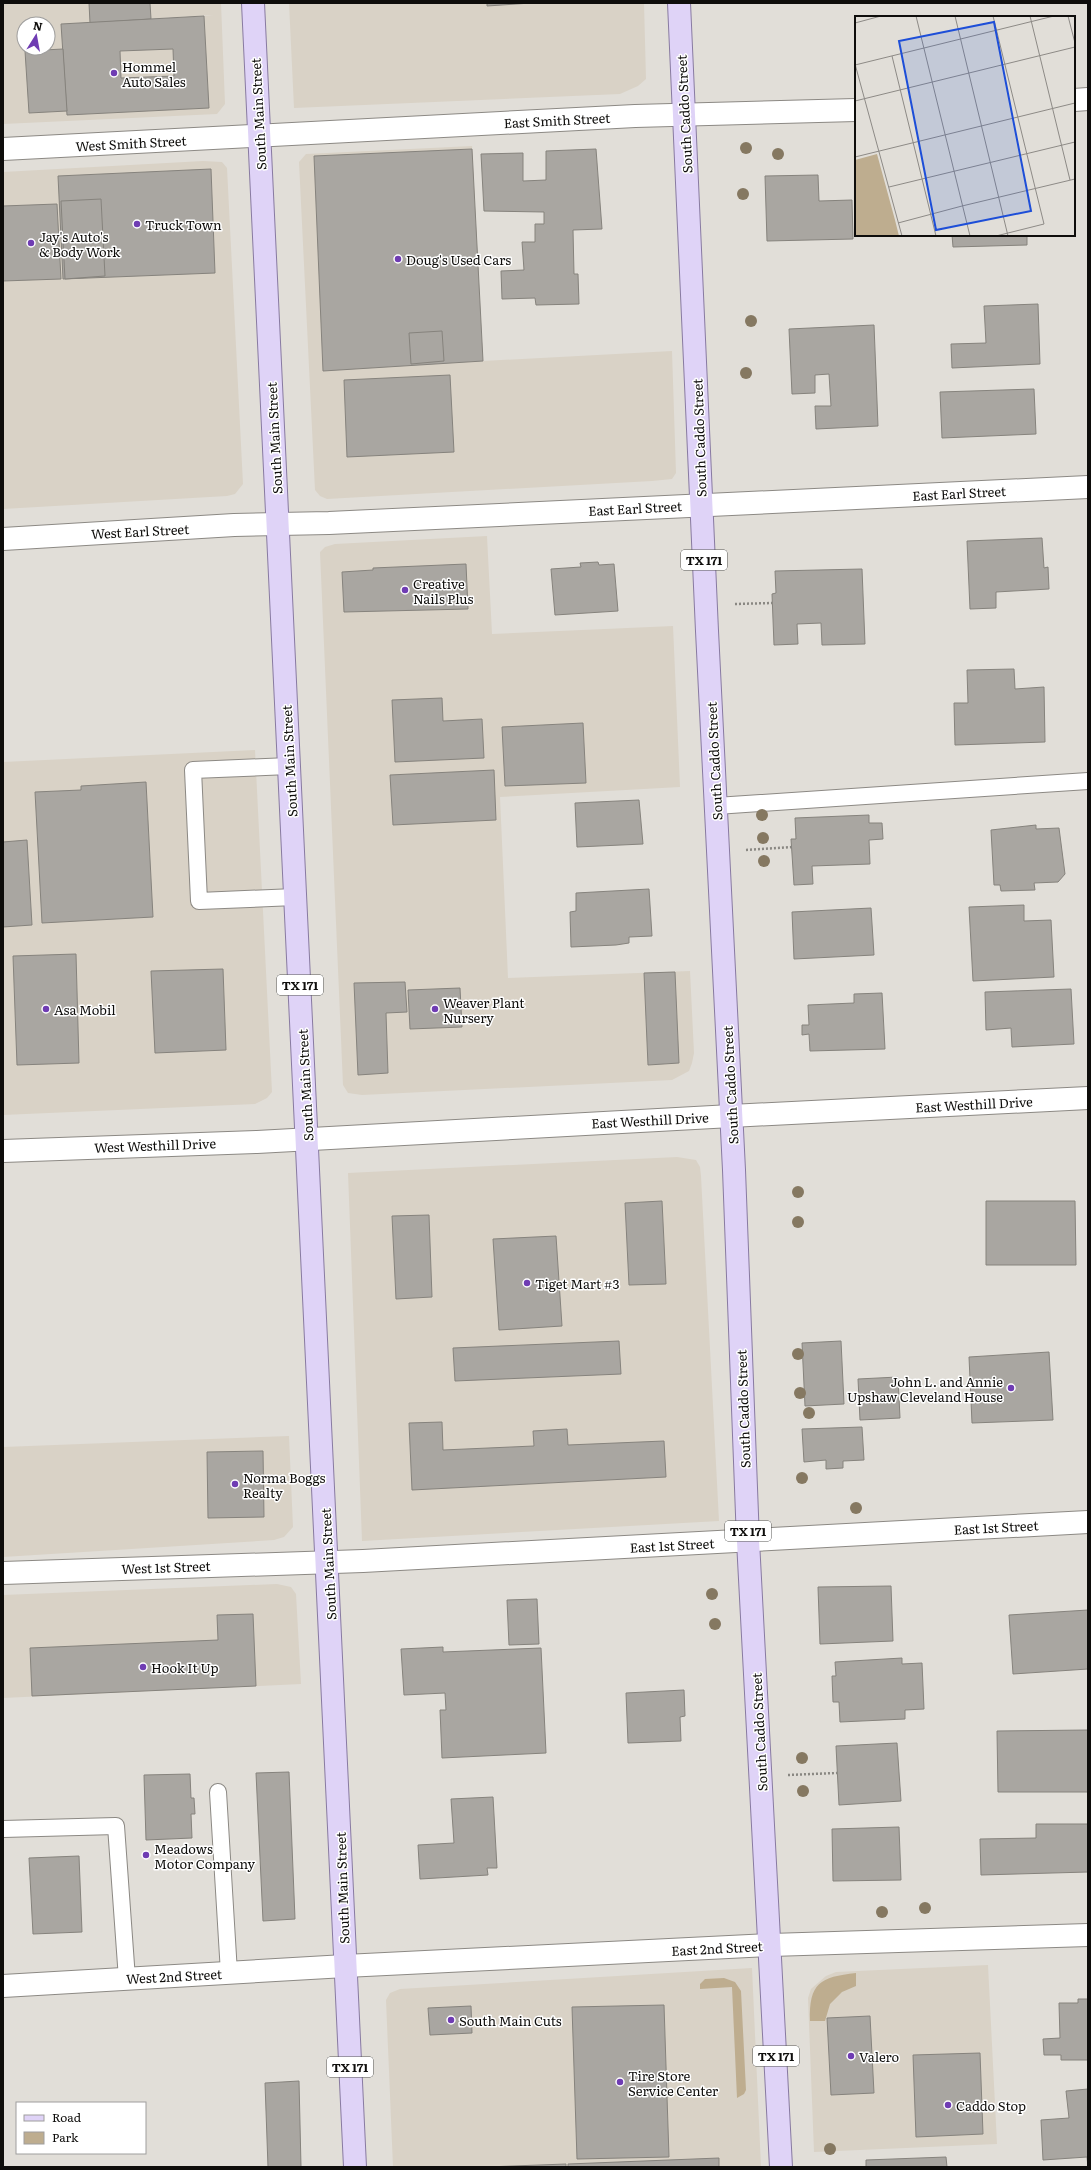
<svg xmlns="http://www.w3.org/2000/svg" width="1091" height="2170" viewBox="0 0 1091 2170" font-family="Literata,serif">
<style>
.built{fill:#d9d2c6;fill-rule:evenodd}
.green{fill:#bead8f}
.building{fill:#a9a6a1;stroke:#86837d;fill-rule:evenodd}
.lines{fill:none;stroke-linecap:round;stroke-linejoin:round}
.lane-casing{stroke:#8c8984;stroke-width:18}
.street-casing{stroke:#8c8984;stroke-width:24}
.secondary-casing{stroke:#8c8984;stroke-width:24}
.primary-casing{stroke:#887aa1;stroke-width:24}
.path{stroke:#898782;stroke-width:2.5;stroke-dasharray:2 2;stroke-linecap:butt}
.lane{stroke:#fff;stroke-width:16}
.street{stroke:#fff;stroke-width:22}
.secondary{stroke:#fff;stroke-width:22}
.primary{stroke:#dfd3f7;stroke-width:22}
.tree{fill:#857861}
.poi-dot{fill:#6f3cb3;stroke:#fff;stroke-width:1.5}
.labels{text-anchor:middle;dominant-baseline:central;stroke-width:3;stroke-linejoin:round;paint-order:stroke}
.shield{fill:#fff;stroke:#565654;stroke-width:1}
.shield-label{font-size:12px;font-weight:bold;fill:#0e0d0b}
.poi-label{font-size:13px;fill:#0e0d0b;stroke:#fff;text-anchor:start}
.street-label{font-size:13px;fill:#0e0d0b;stroke:#fff}
.inset-road{fill:none;stroke:#8d8a86;stroke-width:1}
.view{fill:#1d4ed8;fill-opacity:0.15;stroke:#1d4ed8;stroke-width:2}
.inset-edge{fill:none;stroke:#0e0d0b;stroke-width:2}
</style>
<rect width="100%" height="100%" fill="#e1ded8"/>
<g class="built">
<path d="M 3,3 L 221,3 L 225,104 L 217,114 L 3,124 ZM 213,15 L 204,16 L 58,24 ZM 24,24 L 48,24 L 48,48 L 24,48 Z"/>
<path d="M 289,3 L 644,3 L 646,79 L 638,86 L 620,94 L 294,108 Z"/>
<path d="M 472,146 L 483,361 L 672,351 L 676,473 L 672,479 L 652,481 L 327,499 L 320,496 L 315,490 L 299,162 L 306,154 Z"/>
<path d="M 203,161 L 222,162 L 227,168 L 243,484 L 235,494 L 227,496 L 3,509 L 3,172 Z"/>
<path d="M 487,536 L 492,634 L 673,626 L 680,787 L 500,797 L 508,978 L 690,971 L 694,1053 L 692,1063 L 689,1071 L 672,1080 L 362,1095 L 348,1093 L 343,1085 L 320,552 L 325,547 L 335,544 Z"/>
<path d="M 255,750 L 272,1092 L 267,1098 L 255,1104 L 3,1115 L 3,762 Z"/>
<path d="M 677,1157 L 696,1160 L 700,1167 L 701,1176 L 719,1521 L 362,1541 L 348,1173 Z"/>
<path d="M 289,1436 L 293,1527 L 284,1537 L 274,1540 L 3,1557 L 3,1447 Z"/>
<path d="M 277,1584 L 291,1587 L 296,1594 L 301,1684 L 3,1698 L 3,1595 Z"/>
<path d="M 988,1965 L 997,2144 L 814,2152 L 808,1998 L 811,1989 L 826,1976 L 836,1972 Z"/>
<path d="M 752,1968 L 761,2167 L 393,2167 L 386,2000 L 390,1993 L 400,1989 Z"/>
</g>
<g class="green">
<path d="M 856,1973 L 856,1986 L 842,1992 L 830,2004 L 825,2021 L 810,2021 C 809,1983 820,1977 856,1973 Z"/>
<path d="M 724,1978 L 735,1982 L 741,1991 L 746,2090 L 744,2094 L 737,2098 L 732,1987 L 700,1989 L 700,1984 L 705,1979 Z"/>
</g>
<g class="building">
<path d="M 89,3 L 150,3 L 151,19 L 90,23 Z"/>
<path d="M 487,3 L 531,3 L 487,6 Z"/>
<path d="M 204,16 L 209,108 L 67,115 L 61,24 ZM 173,49 L 174,76 L 121,78 L 120,51 Z"/>
<path d="M 63,49 L 67,111 L 29,113 L 25,51 Z"/>
<path d="M 472,149 L 483,361 L 323,371 L 314,156 Z"/>
<path d="M 596,149 L 602,229 L 573,230 L 574,274 L 578,274 L 579,304 L 536,305 L 535,298 L 502,299 L 501,271 L 524,270 L 522,242 L 535,242 L 535,224 L 544,224 L 544,212 L 484,211 L 481,154 L 523,153 L 523,181 L 546,180 L 546,151 Z"/>
<path d="M 211,169 L 215,273 L 63,279 L 58,176 Z"/>
<path d="M 818,175 L 819,201 L 852,200 L 853,239 L 767,241 L 765,176 Z"/>
<path d="M 101,199 L 105,276 L 65,279 L 61,201 Z"/>
<path d="M 57,204 L 61,279 L 3,281 L 3,206 Z"/>
<path d="M 952,235 L 1027,235 L 1027,245 L 953,247 Z"/>
<path d="M 1038,304 L 1040,364 L 952,368 L 951,344 L 986,343 L 984,306 Z"/>
<path d="M 874,325 L 878,426 L 816,429 L 815,406 L 831,406 L 829,374 L 815,375 L 815,393 L 792,394 L 789,329 Z"/>
<path d="M 442,331 L 444,361 L 411,364 L 409,333 Z"/>
<path d="M 450,375 L 454,452 L 347,457 L 344,380 Z"/>
<path d="M 1034,389 L 1036,434 L 942,438 L 940,392 Z"/>
<path d="M 1042,538 L 1044,568 L 1048,567 L 1049,589 L 996,592 L 996,608 L 970,609 L 967,541 Z"/>
<path d="M 598,562 L 599,565 L 614,564 L 618,611 L 555,615 L 551,569 L 581,567 L 580,563 Z"/>
<path d="M 466,564 L 468,609 L 344,612 L 342,572 L 373,570 L 373,568 Z"/>
<path d="M 862,569 L 865,644 L 822,645 L 821,623 L 797,624 L 798,644 L 774,645 L 772,594 L 776,593 L 775,571 Z"/>
<path d="M 1014,669 L 1015,689 L 1044,687 L 1045,742 L 955,745 L 954,703 L 968,703 L 967,670 Z"/>
<path d="M 442,698 L 443,721 L 482,719 L 484,758 L 395,762 L 392,700 Z"/>
<path d="M 583,723 L 586,783 L 505,786 L 502,727 Z"/>
<path d="M 494,770 L 496,820 L 393,825 L 390,775 Z"/>
<path d="M 146,782 L 153,917 L 42,923 L 35,792 L 81,790 L 81,786 Z"/>
<path d="M 639,800 L 643,844 L 577,847 L 575,803 Z"/>
<path d="M 869,815 L 869,823 L 882,823 L 883,839 L 869,840 L 870,864 L 812,866 L 813,884 L 794,885 L 791,839 L 796,839 L 795,818 Z"/>
<path d="M 1036,825 L 1036,829 L 1059,828 L 1065,874 L 1058,882 L 1034,883 L 1035,890 L 1001,891 L 1000,885 L 994,885 L 991,830 Z"/>
<path d="M 27,840 L 32,925 L 3,927 L 3,842 Z"/>
<path d="M 649,889 L 652,936 L 629,937 L 629,943 L 616,945 L 571,947 L 570,912 L 576,911 L 576,893 Z"/>
<path d="M 1024,905 L 1024,921 L 1051,920 L 1054,977 L 973,981 L 969,907 Z"/>
<path d="M 871,908 L 874,955 L 794,959 L 792,912 Z"/>
<path d="M 76,954 L 79,1063 L 17,1065 L 13,956 Z"/>
<path d="M 223,969 L 226,1050 L 155,1053 L 151,971 Z"/>
<path d="M 675,972 L 679,1063 L 648,1065 L 644,973 Z"/>
<path d="M 405,982 L 407,1012 L 386,1013 L 388,1073 L 358,1075 L 354,983 Z"/>
<path d="M 460,988 L 462,1027 L 410,1029 L 408,990 Z"/>
<path d="M 1071,989 L 1074,1044 L 1012,1047 L 1011,1028 L 986,1030 L 985,992 Z"/>
<path d="M 882,993 L 885,1049 L 810,1051 L 809,1034 L 802,1035 L 802,1025 L 809,1025 L 808,1005 L 854,1003 L 854,994 Z"/>
<path d="M 662,1201 L 666,1284 L 629,1285 L 625,1203 Z"/>
<path d="M 986,1201 L 1075,1201 L 1076,1265 L 986,1265 Z"/>
<path d="M 429,1215 L 432,1297 L 396,1299 L 392,1216 Z"/>
<path d="M 556,1236 L 562,1326 L 499,1330 L 493,1239 Z"/>
<path d="M 619,1341 L 621,1374 L 455,1381 L 453,1348 Z"/>
<path d="M 841,1341 L 844,1404 L 805,1406 L 802,1343 Z"/>
<path d="M 1049,1352 L 1053,1420 L 972,1423 L 969,1357 Z"/>
<path d="M 898,1377 L 900,1418 L 860,1420 L 858,1379 Z"/>
<path d="M 442,1422 L 443,1450 L 534,1446 L 533,1431 L 567,1429 L 568,1445 L 664,1441 L 666,1477 L 412,1490 L 409,1423 Z"/>
<path d="M 862,1427 L 864,1460 L 843,1461 L 843,1468 L 826,1469 L 826,1460 L 804,1462 L 802,1429 Z"/>
<path d="M 263,1451 L 264,1517 L 208,1518 L 207,1452 Z"/>
<path d="M 891,1586 L 893,1641 L 820,1644 L 818,1587 Z"/>
<path d="M 537,1599 L 539,1644 L 509,1645 L 507,1600 Z"/>
<path d="M 1088,1610 L 1088,1669 L 1013,1674 L 1009,1615 Z"/>
<path d="M 253,1614 L 256,1686 L 32,1696 L 30,1648 L 218,1640 L 217,1615 Z"/>
<path d="M 443,1647 L 443,1652 L 541,1648 L 546,1753 L 442,1758 L 440,1710 L 446,1710 L 445,1693 L 404,1695 L 401,1649 Z"/>
<path d="M 902,1658 L 902,1664 L 922,1663 L 924,1709 L 905,1710 L 905,1719 L 840,1722 L 839,1702 L 833,1702 L 832,1676 L 836,1676 L 835,1662 Z"/>
<path d="M 684,1690 L 685,1716 L 680,1717 L 681,1741 L 628,1743 L 626,1693 Z"/>
<path d="M 1088,1730 L 1088,1792 L 998,1792 L 997,1731 Z"/>
<path d="M 897,1743 L 901,1801 L 839,1805 L 836,1746 Z"/>
<path d="M 289,1772 L 295,1919 L 263,1921 L 256,1773 Z"/>
<path d="M 190,1774 L 191,1798 L 194,1798 L 195,1814 L 191,1814 L 192,1838 L 146,1840 L 144,1775 Z"/>
<path d="M 493,1797 L 497,1868 L 487,1868 L 488,1875 L 420,1879 L 418,1845 L 454,1843 L 451,1799 Z"/>
<path d="M 1036,1824 L 1088,1824 L 1088,1872 L 981,1875 L 980,1839 L 1036,1838 Z"/>
<path d="M 899,1827 L 901,1880 L 833,1881 L 832,1829 Z"/>
<path d="M 79,1856 L 82,1932 L 33,1934 L 29,1858 Z"/>
<path d="M 1078,1999 L 1088,1999 L 1088,2060 L 1061,2060 L 1061,2055 L 1044,2055 L 1043,2039 L 1060,2038 L 1059,2003 L 1078,2003 Z"/>
<path d="M 664,2005 L 669,2157 L 577,2159 L 572,2007 Z"/>
<path d="M 471,2006 L 472,2033 L 430,2035 L 428,2008 Z"/>
<path d="M 870,2016 L 874,2093 L 831,2095 L 827,2018 Z"/>
<path d="M 980,2053 L 983,2134 L 916,2137 L 913,2055 Z"/>
<path d="M 299,2081 L 301,2167 L 268,2167 L 265,2083 Z"/>
<path d="M 1088,2089 L 1088,2167 L 1087,2157 L 1043,2160 L 1041,2120 L 1069,2118 L 1066,2091 Z"/>
<path d="M 946,2157 L 947,2167 L 866,2167 L 866,2160 Z"/>
<path d="M 719,2158 L 719,2167 L 568,2167 L 568,2164 Z"/>
<path d="M 566,2164 L 566,2167 L 486,2167 Z"/>
</g>
<g class="lines">
<defs>
<g id="lane">
<path d="M 289,766 L 193,770 L 199,901 L 295,897"/>
<path d="M 716,806 L 1088,781"/>
<path d="M 218,1792 L 229,1973"/>
<path d="M 3,1829 L 116,1826 L 127,1979"/>
</g>
<g id="street">
<path d="M 1074,100 L 1088,99"/>
<path d="M 3,149 L 635,116 L 856,110"/>
<path d="M 3,539 L 234,525 L 329,523 L 1088,487"/>
<path d="M 731,1116 L 1088,1098"/>
<path d="M 3,1573 L 363,1561 L 1088,1522"/>
<path d="M 3,1986 L 345,1966"/>
</g>
<g id="secondary">
<path d="M 3,1151 L 257,1142 L 731,1116"/>
<path d="M 345,1966 L 771,1945 L 1088,1935"/>
</g>
<g id="primary">
<path d="M 253,3 L 355,2167"/>
<path d="M 679,3 L 707,631 L 734,1170 L 748,1541 L 781,2167"/>
</g>
</defs>
<use href="#lane" class="lane-casing"/>
<use href="#street" class="street-casing"/>
<use href="#secondary" class="secondary-casing"/>
<use href="#primary" class="primary-casing"/>
<g class="path">
<path d="M 735,604 L 772,603"/>
<path d="M 746,850 L 792,847"/>
<path d="M 788,1775 L 837,1773"/>
</g>
<use href="#lane" class="lane"/>
<use href="#street" class="street"/>
<use href="#secondary" class="secondary"/>
<use href="#primary" class="primary"/>
</g>
<g class="tree">
<circle cx="746" cy="148" r="6"/>
<circle cx="778" cy="154" r="6"/>
<circle cx="743" cy="194" r="6"/>
<circle cx="751" cy="321" r="6"/>
<circle cx="746" cy="373" r="6"/>
<circle cx="762" cy="815" r="6"/>
<circle cx="763" cy="838" r="6"/>
<circle cx="764" cy="861" r="6"/>
<circle cx="798" cy="1192" r="6"/>
<circle cx="798" cy="1222" r="6"/>
<circle cx="798" cy="1354" r="6"/>
<circle cx="800" cy="1393" r="6"/>
<circle cx="809" cy="1413" r="6"/>
<circle cx="802" cy="1478" r="6"/>
<circle cx="856" cy="1508" r="6"/>
<circle cx="712" cy="1594" r="6"/>
<circle cx="715" cy="1624" r="6"/>
<circle cx="802" cy="1758" r="6"/>
<circle cx="803" cy="1791" r="6"/>
<circle cx="925" cy="1908" r="6"/>
<circle cx="882" cy="1912" r="6"/>
<circle cx="830" cy="2149" r="6"/>
</g>
<g class="poi-dot">
<circle cx="114" cy="73" r="4"/>
<circle cx="137" cy="224" r="4"/>
<circle cx="31" cy="243" r="4"/>
<circle cx="398" cy="259" r="4"/>
<circle cx="405" cy="590" r="4"/>
<circle cx="46" cy="1009" r="4"/>
<circle cx="435" cy="1009" r="4"/>
<circle cx="527" cy="1283" r="4"/>
<circle cx="1011" cy="1388" r="4"/>
<circle cx="235" cy="1484" r="4"/>
<circle cx="143" cy="1667" r="4"/>
<circle cx="146" cy="1855" r="4"/>
<circle cx="451" cy="2020" r="4"/>
<circle cx="851" cy="2056" r="4"/>
<circle cx="620" cy="2082" r="4"/>
<circle cx="948" cy="2105" r="4"/>
</g>
<g class="labels">
<g class="shield">
<rect x="681" y="550" width="46" height="20" rx="3"/>
<rect x="277" y="975" width="46" height="20" rx="3"/>
<rect x="725" y="1521" width="46" height="20" rx="3"/>
<rect x="753" y="2046" width="46" height="20" rx="3"/>
<rect x="327" y="2057" width="46" height="20" rx="3"/>
</g>
<g class="shield-label">
<text x="704" y="560">TX 171</text>
<text x="300" y="985">TX 171</text>
<text x="748" y="1531">TX 171</text>
<text x="776" y="2056">TX 171</text>
<text x="350" y="2067">TX 171</text>
</g>
<g class="poi-label">
<text x="122" y="66">Hommel<tspan x="122" dy="15">Auto Sales</tspan></text>
<text x="145" y="224">Truck Town</text>
<text x="39" y="236">Jay's Auto's<tspan x="39" dy="15">&amp; Body Work</tspan></text>
<text x="406" y="259">Doug's Used Cars</text>
<text x="413" y="583">Creative<tspan x="413" dy="15">Nails Plus</tspan></text>
<text x="443" y="1002">Weaver Plant<tspan x="443" dy="15">Nursery</tspan></text>
<text x="54" y="1009">Asa Mobil</text>
<text x="535" y="1283">Tiget Mart #3</text>
<text x="1003" y="1381" text-anchor="end">John L. and Annie<tspan x="1003" dy="15">Upshaw Cleveland House</tspan></text>
<text x="243" y="1477">Norma Boggs<tspan x="243" dy="15">Realty</tspan></text>
<text x="151" y="1667">Hook It Up</text>
<text x="154" y="1848">Meadows<tspan x="154" dy="15">Motor Company</tspan></text>
<text x="459" y="2020">South Main Cuts</text>
<text x="859" y="2056">Valero</text>
<text x="628" y="2075">Tire Store<tspan x="628" dy="15">Service Center</tspan></text>
<text x="956" y="2105">Caddo Stop</text>
</g>
<g class="street-label">
<text transform="translate(258 114) rotate(-93)">South Main Street</text>
<text transform="translate(684 114) rotate(-93)">South Caddo Street</text>
<text transform="translate(557 120) rotate(-3)">East Smith Street</text>
<text transform="translate(131 143) rotate(-3)">West Smith Street</text>
<text transform="translate(274 438) rotate(-93)">South Main Street</text>
<text transform="translate(699 438) rotate(-92)">South Caddo Street</text>
<text transform="translate(959 493) rotate(-3)">East Earl Street</text>
<text transform="translate(635 508) rotate(-3)">East Earl Street</text>
<text transform="translate(140 531) rotate(-3)">West Earl Street</text>
<text transform="translate(289 761) rotate(-93)">South Main Street</text>
<text transform="translate(714 761) rotate(-93)">South Caddo Street</text>
<text transform="translate(305 1085) rotate(-93)">South Main Street</text>
<text transform="translate(730 1085) rotate(-93)">South Caddo Street</text>
<text transform="translate(974 1104) rotate(-3)">East Westhill Drive</text>
<text transform="translate(650 1120) rotate(-3)">East Westhill Drive</text>
<text transform="translate(155 1145) rotate(-2)">West Westhill Drive</text>
<text transform="translate(743 1409) rotate(-92)">South Caddo Street</text>
<text transform="translate(996 1527) rotate(-3)">East 1st Street</text>
<text transform="translate(672 1545) rotate(-3)">East 1st Street</text>
<text transform="translate(328 1564) rotate(-93)">South Main Street</text>
<text transform="translate(166 1567) rotate(-2)">West 1st Street</text>
<text transform="translate(759 1732) rotate(-93)">South Caddo Street</text>
<text transform="translate(342 1888) rotate(-92)">South Main Street</text>
<text transform="translate(717 1948) rotate(-3)">East 2nd Street</text>
<text transform="translate(174 1976) rotate(-3)">West 2nd Street</text>
</g>
</g>
<g transform="translate(855 16)">
<rect width="220" height="220" fill="#e1ded8"/>
<path d="M 22,138 L 40,204 L 44,220 L 0,220 L 0,144 Z" fill="#bead8f"/>
<path class="inset-road" d="M 61,0 L 115,220M 100,0 L 153,220M 138,0 L 189,208 L 141,220M 175,0 L 215,164M 213,0 L 220,27M 0,7 L 26,0M 37,40 L 81,220M 0,48 L 47,220M 0,49 L 199,0M 0,85 L 220,31M 0,141 L 220,87M 34,171 L 220,126M 107,190 L 220,163M 43,207 L 107,190"/>
<path class="view" d="M 139,6 L 176,195 L 81,214 L 44,25 Z"/>
<rect width="220" height="220" class="inset-edge"/>
</g>
<rect width="1091" height="2170" fill="none" stroke="#0e0d0b" stroke-width="8"/>
<rect x="16" y="2102" width="130" height="52" fill="#ffffff" stroke="#9f9e9d"/>
<rect x="24" y="2115" width="20" height="6" fill="#dfd3f7" stroke="#9f9e9d"/>
<text x="52" y="2122" font-size="12" fill="#0e0d0b">Road</text>
<rect x="24" y="2132" width="20" height="12" fill="#bead8f" stroke="#9f9e9d"/>
<text x="52" y="2142" font-size="12" fill="#0e0d0b">Park</text>
<g transform="translate(36 36) rotate(11)"><circle r="19" fill="#ffffff" stroke="#9f9e9d"/>
<path d="M0-3L7 15L0 10L-7 15Z" fill="#6f3cb3"/>
<text y="-6" font-size="11" font-weight="bold" text-anchor="middle" fill="#0e0d0b">N</text>
</g>
</svg>
